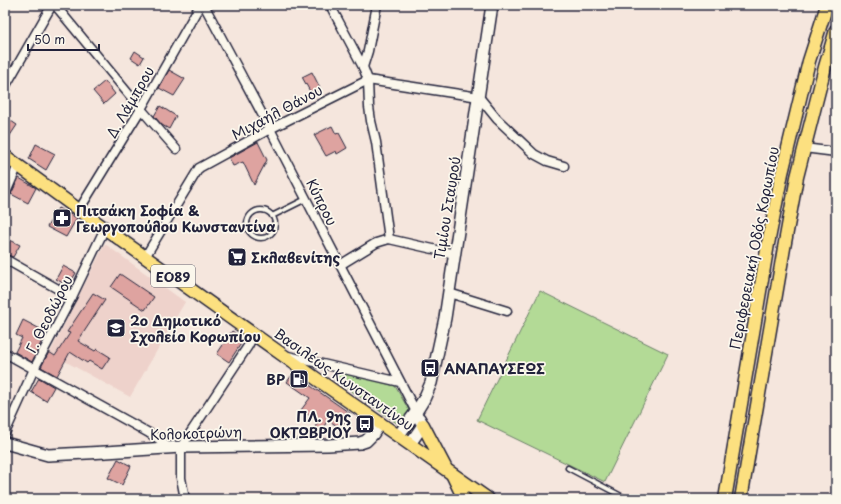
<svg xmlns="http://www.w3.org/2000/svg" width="841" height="504" viewBox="0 0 841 504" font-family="'Playpen Sans',sans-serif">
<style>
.built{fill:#eed2cb}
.green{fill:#b3da96;stroke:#6a7e68}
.building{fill:#dea3a0;stroke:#22223b}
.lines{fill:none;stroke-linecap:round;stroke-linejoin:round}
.lane-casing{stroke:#22223b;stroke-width:7}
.street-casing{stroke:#22223b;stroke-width:11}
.secondary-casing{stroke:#22223b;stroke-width:14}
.primary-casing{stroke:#22223b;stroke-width:15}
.lane{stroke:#fbf7ec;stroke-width:4}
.street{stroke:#fbf7ec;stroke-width:8}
.secondary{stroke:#fbf7ec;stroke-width:11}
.primary{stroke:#fce080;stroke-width:12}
.labels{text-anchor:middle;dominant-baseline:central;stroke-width:3.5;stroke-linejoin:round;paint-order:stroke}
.shield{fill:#fbf7ec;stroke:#636270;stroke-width:1}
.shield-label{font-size:13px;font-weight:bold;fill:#22223b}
.street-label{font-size:14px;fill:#22223b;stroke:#fbf7ec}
.poi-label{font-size:14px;font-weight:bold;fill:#22223b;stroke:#fbf7ec;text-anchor:start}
</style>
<rect width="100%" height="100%" fill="#f5e6dd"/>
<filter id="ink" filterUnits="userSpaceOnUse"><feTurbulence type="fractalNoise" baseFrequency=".025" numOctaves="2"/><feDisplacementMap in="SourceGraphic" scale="8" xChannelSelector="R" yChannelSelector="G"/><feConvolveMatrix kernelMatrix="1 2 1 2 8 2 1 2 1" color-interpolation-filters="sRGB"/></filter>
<g filter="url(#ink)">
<path class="built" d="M 105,244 L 185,302 L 130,397 L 50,353 Z"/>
<g class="green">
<path d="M 540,291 L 668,354 L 605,482 L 477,420 Z"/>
<path d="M 344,373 L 347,373 L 395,386 L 410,412 L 403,423 L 398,424 L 333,378 L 336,375 Z"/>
</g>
<g class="building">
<path d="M 135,51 L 144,57 L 140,64 L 131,58 Z"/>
<path d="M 169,70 L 185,79 L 174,96 L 159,88 Z"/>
<path d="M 312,72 L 321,90 L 312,95 L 302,77 Z"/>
<path d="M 105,81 L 115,94 L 104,104 L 93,91 Z"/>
<path d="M 160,106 L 176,116 L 169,129 L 162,125 L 154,116 Z"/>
<path d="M 5,117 L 17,125 L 5,143 Z"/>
<path d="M 332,126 L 336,134 L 339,133 L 347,148 L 337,154 L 336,151 L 326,156 L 314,135 Z"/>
<path d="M 258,142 L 267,160 L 254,185 L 243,162 L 233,166 L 229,158 Z"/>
<path d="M 36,144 L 55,154 L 46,170 L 29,159 Z"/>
<path d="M 19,178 L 36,188 L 28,203 L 11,194 Z"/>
<path d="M 58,208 L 77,218 L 66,237 L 47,227 Z"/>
<path d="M 10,240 L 20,245 L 13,257 L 5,254 L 5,251 Z"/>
<path d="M 63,266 L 76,273 L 68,286 L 56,279 Z"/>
<path d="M 120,274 L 154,297 L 145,310 L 111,287 Z"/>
<path d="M 93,293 L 105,300 L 78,341 L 95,351 L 97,349 L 110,357 L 102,369 L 89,361 L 87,363 L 70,352 L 57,376 L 41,367 L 49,352 L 55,356 L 70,333 L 67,332 Z"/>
<path d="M 23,320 L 46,332 L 32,362 L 15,352 L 22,338 L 16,335 Z"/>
<path d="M 232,331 L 244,339 L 229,362 L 217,354 Z"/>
<path d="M 294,372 L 306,381 L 305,382 L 351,414 L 340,428 L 328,420 L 318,436 L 312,432 L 318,422 L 301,410 L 310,398 L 287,382 Z"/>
<path d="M 39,378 L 54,387 L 46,401 L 31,392 Z"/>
<path d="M 118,459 L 131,466 L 122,485 L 108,478 Z"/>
</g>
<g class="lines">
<defs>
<g id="lane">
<circle cx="261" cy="224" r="14"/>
<path d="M 272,216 L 306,199"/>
<path d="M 568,468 L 627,499"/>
</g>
<g id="street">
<path d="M 55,5 L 141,109 L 176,149"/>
<path d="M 204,5 L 270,129 L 416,412"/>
<path d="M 330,5 L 363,67 L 368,80 L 369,107 L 371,121 L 376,142 L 389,239"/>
<path d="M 363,67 L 368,51 L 377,5"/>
<path d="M 368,80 L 479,97 L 497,119 L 534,154 L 547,161 L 564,166"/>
<path d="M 5,87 L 52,5"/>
<path d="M 804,148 L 836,152"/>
<path d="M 5,195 L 18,165"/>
<path d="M 79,210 L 141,109 L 200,5"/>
<path d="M 145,257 L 199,168 L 270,129 L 368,80"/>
<path d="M 5,259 L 72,297"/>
<path d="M 340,265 L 376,243 L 389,239 L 455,254"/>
<path d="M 449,293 L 507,311"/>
<path d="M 5,353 L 149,433 L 162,441 L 168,448"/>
<path d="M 288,356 L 400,382"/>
<path d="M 5,433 L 34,369 L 72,297 L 105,228"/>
<path d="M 185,499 L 181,478 L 181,447 L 248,346 L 254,334"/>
</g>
<g id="secondary">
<path d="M 398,436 L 416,412 L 424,399 L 431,383 L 445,318 L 492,5"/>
<path d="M 5,443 L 48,455 L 106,452 L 181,447 L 328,445 L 360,443 L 366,441 L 373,434 L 380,423"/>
<path d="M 410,444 L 423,425 L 419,418"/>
</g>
<g id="primary">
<path d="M 5,156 L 79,210 L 294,363 L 488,499"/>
<path d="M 423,425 L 445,467"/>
<path d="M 452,474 L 464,499"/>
<path d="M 725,499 L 768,244 L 782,173 L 809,61 L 827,5"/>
<path d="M 741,499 L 784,248 L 797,177 L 825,67 L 836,30"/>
</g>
</defs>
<use href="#lane" class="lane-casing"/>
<use href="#street" class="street-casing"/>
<use href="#secondary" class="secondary-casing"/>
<use href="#primary" class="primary-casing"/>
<use href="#lane" class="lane"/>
<use href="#street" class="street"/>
<use href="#secondary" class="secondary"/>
<use href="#primary" class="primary"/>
</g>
</g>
<defs>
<symbol id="pharmacy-square" viewBox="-11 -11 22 22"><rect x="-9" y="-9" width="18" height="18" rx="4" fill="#22223b" stroke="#fbf7ec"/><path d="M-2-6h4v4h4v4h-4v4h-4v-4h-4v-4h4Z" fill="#fff"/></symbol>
<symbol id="supermarket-square" viewBox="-11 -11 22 22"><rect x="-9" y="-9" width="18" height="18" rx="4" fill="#22223b" stroke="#fbf7ec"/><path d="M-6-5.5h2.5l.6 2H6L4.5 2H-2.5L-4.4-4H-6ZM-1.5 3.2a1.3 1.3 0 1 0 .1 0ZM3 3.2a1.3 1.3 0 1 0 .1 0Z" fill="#fff"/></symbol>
<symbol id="school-square" viewBox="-11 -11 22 22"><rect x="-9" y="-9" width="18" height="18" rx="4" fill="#22223b" stroke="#fbf7ec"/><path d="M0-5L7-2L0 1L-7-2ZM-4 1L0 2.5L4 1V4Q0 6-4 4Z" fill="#fff"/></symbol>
<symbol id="bus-square" viewBox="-11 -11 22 22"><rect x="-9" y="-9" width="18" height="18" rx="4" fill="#22223b" stroke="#fbf7ec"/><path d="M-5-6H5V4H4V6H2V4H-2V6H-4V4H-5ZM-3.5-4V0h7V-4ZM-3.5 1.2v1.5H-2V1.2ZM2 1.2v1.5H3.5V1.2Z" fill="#fff"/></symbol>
<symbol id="fuel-square" viewBox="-11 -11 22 22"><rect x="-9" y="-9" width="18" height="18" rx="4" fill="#22223b" stroke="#fbf7ec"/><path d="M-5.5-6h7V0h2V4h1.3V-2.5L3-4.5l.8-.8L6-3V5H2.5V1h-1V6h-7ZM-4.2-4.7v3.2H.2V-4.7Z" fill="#fff"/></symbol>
</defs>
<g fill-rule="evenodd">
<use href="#pharmacy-square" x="51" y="207" width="22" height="22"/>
<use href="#supermarket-square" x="226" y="246" width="22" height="22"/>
<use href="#school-square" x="105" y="317" width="22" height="22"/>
<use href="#bus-square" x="419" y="357" width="22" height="22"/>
<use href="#fuel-square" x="288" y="368" width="22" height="22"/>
<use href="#bus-square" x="354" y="413" width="22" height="22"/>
</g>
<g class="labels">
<rect class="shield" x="151" y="265" width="44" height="22" rx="3"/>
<g class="shield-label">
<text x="173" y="276">ΕΟ89</text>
</g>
<g class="street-label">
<text transform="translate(130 102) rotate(-60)">Δ. Λάμπρου</text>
<text transform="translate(277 112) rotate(-28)">Μιχαήλ Θάνου</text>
<text transform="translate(322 202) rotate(63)">Κύπρου</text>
<text transform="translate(447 208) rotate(-81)">Τιμίου Σταυρού</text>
<text transform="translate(754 248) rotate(-79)">Περιφερειακή Οδός Κορωπίου</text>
<text transform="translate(49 314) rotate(-63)">Γ. Θεοδώρου</text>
<text transform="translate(344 379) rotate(35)">Βασιλέως Κωνσταντίνου</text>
<text transform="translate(196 433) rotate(-2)">Κολοκοτρώνη</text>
</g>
<g class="poi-label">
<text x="76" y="210">Πιτσάκη Σοφία &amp;<tspan x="76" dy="16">Γεωργοπούλου Κωνσταντίνα</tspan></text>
<text x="251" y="257">Σκλαβενίτης</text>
<text x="130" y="320">2ο Δημοτικό<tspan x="130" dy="16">Σχολείο Κορωπίου</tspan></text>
<text x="444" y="368">ΑΝΑΠΑΥΣΕΩΣ</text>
<text x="285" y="379" text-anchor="end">BP</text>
<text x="351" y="416" text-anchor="end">ΠΛ. 9ης<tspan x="351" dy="16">ΟΚΤΩΒΡΙΟΥ</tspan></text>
</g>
</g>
<rect width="841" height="504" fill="none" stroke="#fbf7ec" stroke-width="20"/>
<rect x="10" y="10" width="821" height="484" fill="none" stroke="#22223b" stroke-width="1.5" filter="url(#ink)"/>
<path d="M28 44v6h71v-6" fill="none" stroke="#22223b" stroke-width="2"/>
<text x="34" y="44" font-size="12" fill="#22223b" stroke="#fbf7ec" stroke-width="3" paint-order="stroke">50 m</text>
</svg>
